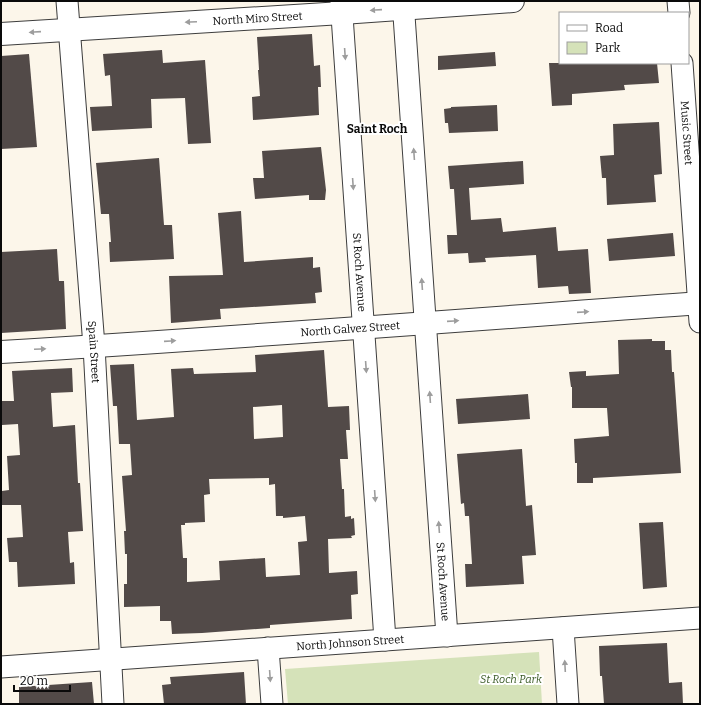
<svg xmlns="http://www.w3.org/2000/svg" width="701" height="705" viewBox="0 0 701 705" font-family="Bitter,serif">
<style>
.green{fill:#d5e2b9}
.building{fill:#524a48;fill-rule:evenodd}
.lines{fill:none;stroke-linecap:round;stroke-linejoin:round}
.minor-casing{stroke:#3d3d3d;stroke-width:23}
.tertiary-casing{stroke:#3d3d3d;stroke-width:24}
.minor{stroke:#fff;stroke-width:21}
.tertiary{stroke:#fff;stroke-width:22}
.oneway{fill:#9d9d9d}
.labels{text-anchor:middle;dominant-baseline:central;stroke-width:4;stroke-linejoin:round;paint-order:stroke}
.street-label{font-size:11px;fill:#0a0a0a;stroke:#fff}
.park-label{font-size:11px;font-style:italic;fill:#385924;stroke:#fff}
.neighbourhood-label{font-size:12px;font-weight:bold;fill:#0a0a0a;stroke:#fff}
</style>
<rect width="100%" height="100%" fill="#fcf6ea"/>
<path class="green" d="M 539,652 L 542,704 L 288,704 L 285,669 Z"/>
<g class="building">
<path d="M 312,34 L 314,66 L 320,65 L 321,87 L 318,87 L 319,115 L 253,120 L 252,97 L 260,96 L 258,70 L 259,70 L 257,37 Z"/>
<path d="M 162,50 L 163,63 L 205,60 L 211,143 L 188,144 L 185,98 L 151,99 L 152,128 L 92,131 L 90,107 L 112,106 L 110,75 L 105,76 L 103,54 Z"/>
<path d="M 495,52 L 496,66 L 438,70 L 438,56 Z"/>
<path d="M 29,54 L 37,147 L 1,149 L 1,56 Z"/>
<path d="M 549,63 L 657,63 L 659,83 L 624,85 L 625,90 L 572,94 L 572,105 L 552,106 Z"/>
<path d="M 497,105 L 498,131 L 449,133 L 448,123 L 445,123 L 444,109 L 451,108 L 451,107 Z"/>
<path d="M 659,122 L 662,174 L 654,175 L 656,202 L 607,205 L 606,178 L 602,178 L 600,156 L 614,155 L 613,124 Z"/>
<path d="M 321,147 L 326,190 L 325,200 L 309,200 L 309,195 L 255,199 L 253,178 L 264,178 L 262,151 Z"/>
<path d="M 159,158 L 164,225 L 172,225 L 174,259 L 110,262 L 109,242 L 111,242 L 109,214 L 101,214 L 96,163 Z"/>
<path d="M 523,161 L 524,184 L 469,188 L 471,220 L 501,218 L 503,232 L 556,227 L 558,251 L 588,249 L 591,293 L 569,294 L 568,286 L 538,288 L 536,255 L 485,258 L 486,262 L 469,263 L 468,253 L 448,254 L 447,235 L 457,235 L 454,189 L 450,189 L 448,166 Z"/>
<path d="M 241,211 L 244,262 L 313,257 L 313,268 L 320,267 L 322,292 L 315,293 L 316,303 L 220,309 L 221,319 L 171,323 L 169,276 L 223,275 L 218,213 Z"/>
<path d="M 673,233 L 675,256 L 609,261 L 607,239 Z"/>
<path d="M 57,249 L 59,281 L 64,281 L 66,329 L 1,333 L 1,252 Z"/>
<path d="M 652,339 L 652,341 L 665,341 L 665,350 L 671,350 L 672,372 L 674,372 L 681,473 L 593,478 L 593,483 L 577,483 L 577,463 L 575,463 L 574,439 L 609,436 L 607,408 L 572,408 L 572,387 L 571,387 L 569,372 L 586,371 L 586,376 L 619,374 L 618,340 Z"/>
<path d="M 324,350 L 328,407 L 349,406 L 350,430 L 346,430 L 348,459 L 340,459 L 342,489 L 344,489 L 345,517 L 351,516 L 351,519 L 354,518 L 355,535 L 351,536 L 352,538 L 328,539 L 329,573 L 357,571 L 358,594 L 351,595 L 352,619 L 270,625 L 270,628 L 202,633 L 172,634 L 171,621 L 160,621 L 160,606 L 124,607 L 124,584 L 127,584 L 127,554 L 125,554 L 124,531 L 126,531 L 122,476 L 132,475 L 130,444 L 119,444 L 117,406 L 113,406 L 110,365 L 134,364 L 137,420 L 174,417 L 171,369 L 193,368 L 194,374 L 256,372 L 255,355 ZM 282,405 L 283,437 L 254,439 L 253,407 ZM 269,478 L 269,485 L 275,484 L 276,516 L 283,516 L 283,518 L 305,516 L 307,541 L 298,542 L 300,575 L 266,577 L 265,558 L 219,561 L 220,580 L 187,582 L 187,558 L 183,558 L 181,525 L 185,525 L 185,523 L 205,522 L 204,495 L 210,494 L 209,479 Z"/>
<path d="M 72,368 L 73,392 L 51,393 L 53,427 L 75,425 L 78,483 L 80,483 L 83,531 L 68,532 L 70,563 L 74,562 L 75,584 L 18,587 L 17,562 L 9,562 L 7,538 L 23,537 L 21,505 L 2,505 L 2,491 L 9,490 L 7,456 L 20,455 L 18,424 L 2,425 L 1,401 L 14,401 L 12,371 Z"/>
<path d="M 528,394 L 530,419 L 458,424 L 456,399 Z"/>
<path d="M 522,449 L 526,506 L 532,505 L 536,555 L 522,556 L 524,584 L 466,587 L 465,564 L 472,564 L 469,516 L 465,516 L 464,503 L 461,504 L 457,454 Z"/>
<path d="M 663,522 L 667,587 L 643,589 L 639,523 Z"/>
<path d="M 667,643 L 669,683 L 682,682 L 683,704 L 604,704 L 602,676 L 600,676 L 599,646 Z"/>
<path d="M 244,672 L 246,704 L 164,704 L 162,685 L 171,684 L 170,677 Z"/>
<path d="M 92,682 L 94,704 L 19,704 L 19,687 Z"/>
</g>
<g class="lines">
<defs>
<g id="minor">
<path id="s1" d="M 67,1 L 94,346 L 113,704"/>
<path id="s2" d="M 341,1 L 385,640"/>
<path id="s3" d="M 403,1 L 447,636"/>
<path d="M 678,1 L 679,13"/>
<path id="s4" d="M 682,63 L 700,322"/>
<path d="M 563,628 L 568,704"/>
<path d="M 268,648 L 272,704"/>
<path id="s5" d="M 1,667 L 700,618"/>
</g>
<g id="tertiary">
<path id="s6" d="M 1,34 L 342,13 L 513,1"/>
<path id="s7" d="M 1,352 C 234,338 467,320 700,303"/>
</g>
</defs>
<use href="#minor" class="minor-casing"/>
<use href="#tertiary" class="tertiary-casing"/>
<use href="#minor" class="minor"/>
<use href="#tertiary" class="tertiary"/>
</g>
<defs><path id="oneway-solid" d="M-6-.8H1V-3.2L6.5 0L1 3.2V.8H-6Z"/></defs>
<g class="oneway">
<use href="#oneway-solid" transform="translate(376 10) rotate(176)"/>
<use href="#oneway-solid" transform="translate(191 22) rotate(177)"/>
<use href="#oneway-solid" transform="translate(35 32) rotate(176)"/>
<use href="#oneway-solid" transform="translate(345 54) rotate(86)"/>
<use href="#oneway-solid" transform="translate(414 154) rotate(-94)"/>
<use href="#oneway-solid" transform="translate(353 184) rotate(86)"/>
<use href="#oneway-solid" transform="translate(422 284) rotate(-94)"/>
<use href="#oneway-solid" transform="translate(583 312) rotate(-4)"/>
<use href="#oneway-solid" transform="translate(453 321) rotate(-4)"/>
<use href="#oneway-solid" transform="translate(170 341) rotate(-4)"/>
<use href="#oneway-solid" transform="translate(40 349) rotate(-3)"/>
<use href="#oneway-solid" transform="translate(366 367) rotate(86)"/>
<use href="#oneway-solid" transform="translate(430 397) rotate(-94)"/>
<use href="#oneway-solid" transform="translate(375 496) rotate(86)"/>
<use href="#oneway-solid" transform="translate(439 527) rotate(-94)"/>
<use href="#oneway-solid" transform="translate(565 666) rotate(-93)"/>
<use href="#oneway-solid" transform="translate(270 676) rotate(86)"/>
</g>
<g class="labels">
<g class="street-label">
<text stroke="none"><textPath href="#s6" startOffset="257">North Miro Street</textPath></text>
<text stroke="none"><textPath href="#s4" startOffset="70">Music Street</textPath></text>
<text stroke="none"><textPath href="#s2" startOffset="272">St Roch Avenue</textPath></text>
<text stroke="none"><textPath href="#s7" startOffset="350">North Galvez Street</textPath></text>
<text stroke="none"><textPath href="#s1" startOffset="352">Spain Street</textPath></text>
<text stroke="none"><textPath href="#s3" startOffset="582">St Roch Avenue</textPath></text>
<text stroke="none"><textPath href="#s5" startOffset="350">North Johnson Street</textPath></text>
</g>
<g class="park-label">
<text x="511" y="679">St Roch Park</text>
</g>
<g class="neighbourhood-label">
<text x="377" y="129">Saint Roch</text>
</g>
</g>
<rect width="701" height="705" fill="none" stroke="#0a0a0a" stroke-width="4"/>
<rect x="559" y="12" width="130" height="52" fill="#ffffff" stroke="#9d9d9d"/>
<rect x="567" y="25" width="20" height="6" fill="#ffffff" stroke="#9d9d9d"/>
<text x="595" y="32" font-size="12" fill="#0a0a0a">Road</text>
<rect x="567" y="42" width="20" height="12" fill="#d5e2b9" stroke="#9d9d9d"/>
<text x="595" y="52" font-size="12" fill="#0a0a0a">Park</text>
<path d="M14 685v6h56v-6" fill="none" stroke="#0a0a0a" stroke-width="2"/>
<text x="20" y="685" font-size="12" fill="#0a0a0a" stroke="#ffffff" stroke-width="3" paint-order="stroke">20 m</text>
</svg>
